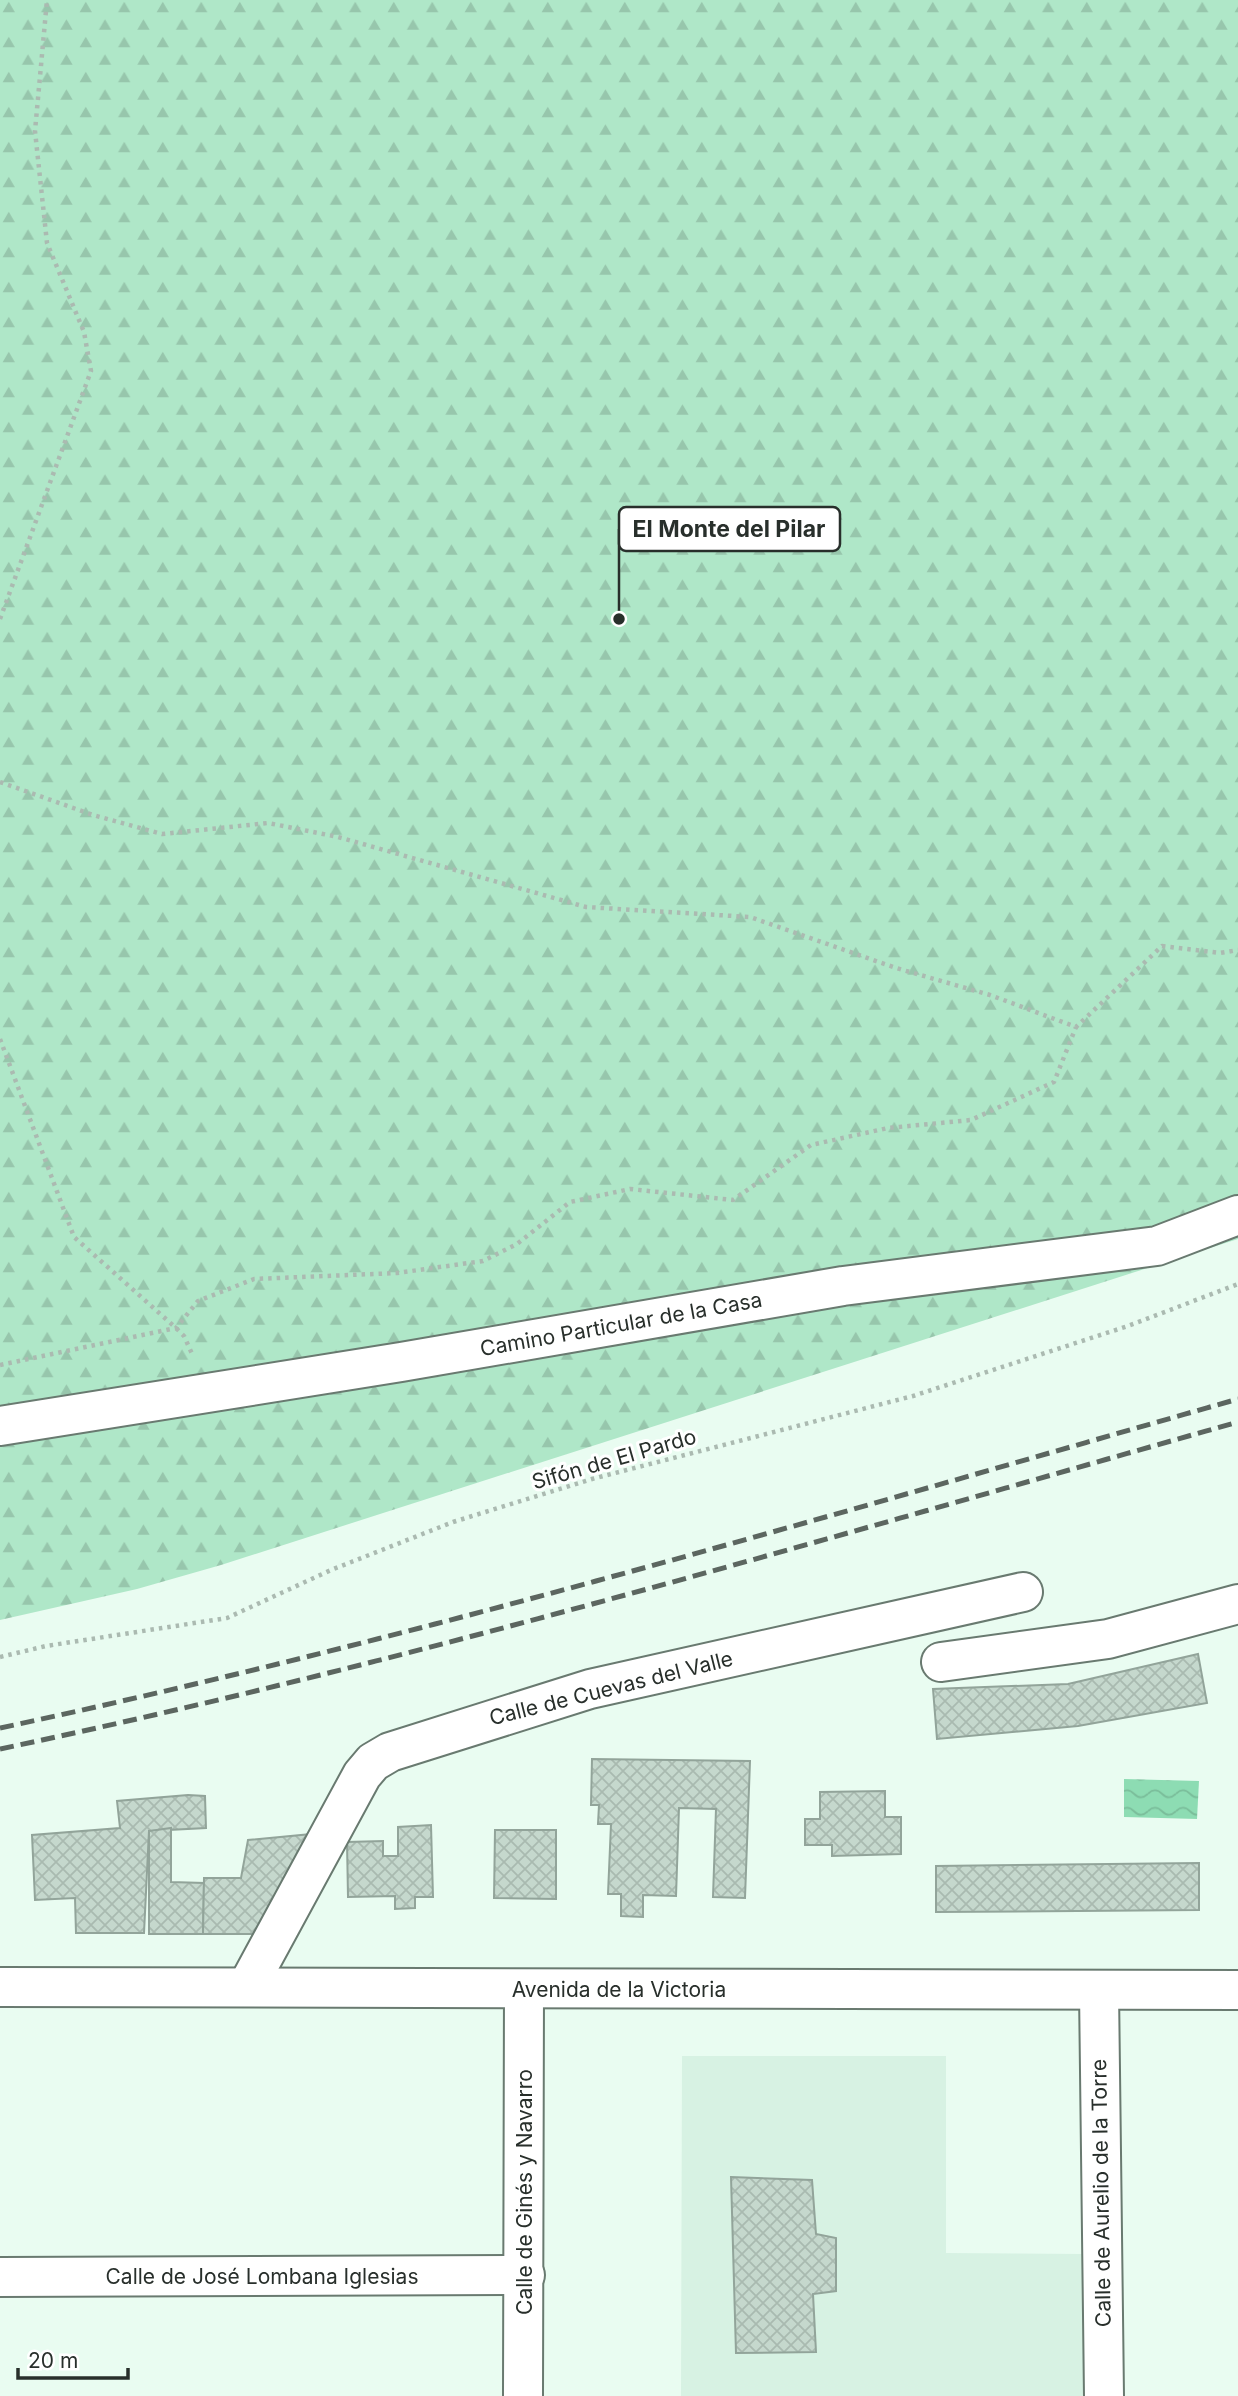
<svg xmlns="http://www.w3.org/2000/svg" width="1238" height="2396" viewBox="0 0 1238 2396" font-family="Inter,sans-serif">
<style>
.built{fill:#d7f2e3}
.forest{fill:url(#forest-firs)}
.water{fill:url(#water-waves)}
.building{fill:url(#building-cross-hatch);stroke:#92a49a;stroke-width:2}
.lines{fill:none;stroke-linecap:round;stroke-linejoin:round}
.minor-casing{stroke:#697a70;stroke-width:42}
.tertiary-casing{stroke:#697a70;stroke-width:42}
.path{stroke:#abbab1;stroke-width:4.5;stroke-dasharray:3.5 5;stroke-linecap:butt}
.minor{stroke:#fff;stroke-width:38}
.tertiary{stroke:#fff;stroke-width:38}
.rail{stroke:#5c6660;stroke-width:5;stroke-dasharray:14 7;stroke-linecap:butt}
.labels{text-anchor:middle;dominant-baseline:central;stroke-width:6;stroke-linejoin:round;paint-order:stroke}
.street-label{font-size:21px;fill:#282f2b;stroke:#fff}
.leader{fill:none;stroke:#282f2b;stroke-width:2.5}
.callout-dot{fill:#282f2b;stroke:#fff;stroke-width:2.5}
.callout{fill:#fff;stroke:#282f2b;stroke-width:2.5}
.callout-label{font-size:23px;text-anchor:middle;font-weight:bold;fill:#282f2b}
</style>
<defs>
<pattern id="forest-firs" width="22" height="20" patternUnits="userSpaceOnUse" patternTransform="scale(1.75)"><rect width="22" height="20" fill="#afe7c8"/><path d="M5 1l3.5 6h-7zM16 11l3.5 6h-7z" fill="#97c6ac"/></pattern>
<pattern id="water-waves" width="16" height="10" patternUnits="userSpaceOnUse" patternTransform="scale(1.75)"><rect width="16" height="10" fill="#8ddcb3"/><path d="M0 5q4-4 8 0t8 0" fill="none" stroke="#7abd9a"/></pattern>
<pattern id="building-cross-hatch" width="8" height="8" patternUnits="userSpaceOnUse" patternTransform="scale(1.75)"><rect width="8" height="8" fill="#c5d8cd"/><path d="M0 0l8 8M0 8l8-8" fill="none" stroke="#a9bab0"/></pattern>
</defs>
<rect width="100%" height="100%" fill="#e9fcf1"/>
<path class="built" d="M 682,2056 L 946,2056 L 946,2253 L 1084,2254 L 1083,2396 L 681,2396 Z"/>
<path class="forest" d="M 0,0 L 1238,0 L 1238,1239 L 221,1565 L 137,1589 L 0,1620 Z"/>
<path class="water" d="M 1124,1779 L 1199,1781 L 1197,1819 L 1124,1817 Z"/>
<g class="building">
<path d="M 1198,1654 L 1207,1703 L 1078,1726 L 937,1739 L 933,1689 L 1068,1684 Z"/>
<path d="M 592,1759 L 750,1761 L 745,1898 L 713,1897 L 716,1809 L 679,1808 L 676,1896 L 643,1895 L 643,1917 L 621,1916 L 621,1894 L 608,1894 L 611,1824 L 598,1824 L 599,1805 L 591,1805 Z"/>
<path d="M 885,1791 L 885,1817 L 901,1817 L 901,1854 L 832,1856 L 832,1845 L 805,1845 L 805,1819 L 820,1819 L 820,1792 Z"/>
<path d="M 188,1795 L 205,1796 L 206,1828 L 149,1831 L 144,1933 L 76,1933 L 75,1898 L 35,1900 L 32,1835 L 120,1828 L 117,1801 Z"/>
<path d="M 431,1825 L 433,1897 L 415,1897 L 415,1908 L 395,1909 L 395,1896 L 348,1897 L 347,1842 L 383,1841 L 383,1856 L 398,1856 L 398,1827 Z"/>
<path d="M 171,1828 L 171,1882 L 204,1883 L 203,1934 L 149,1934 L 149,1831 Z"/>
<path d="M 495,1830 L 556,1830 L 556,1899 L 494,1898 Z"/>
<path d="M 312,1834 L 263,1934 L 203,1934 L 204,1878 L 241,1878 L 248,1840 Z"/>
<path d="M 1199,1863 L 1199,1910 L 936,1912 L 936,1866 Z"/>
<path d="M 731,2177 L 812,2180 L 816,2234 L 836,2238 L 836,2291 L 813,2294 L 816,2352 L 736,2353 Z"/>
</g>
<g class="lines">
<defs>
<g id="minor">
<path d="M 0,1426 L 401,1362 L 843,1286 L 1157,1246 L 1238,1215"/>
<path d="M 941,1662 L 1108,1639 L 1238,1604"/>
<path d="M 247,1987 L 362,1775 L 373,1762 L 390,1752 L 590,1689 L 1023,1592"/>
<path d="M 1099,1990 L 1104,2396"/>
<path d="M 0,2277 L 525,2275"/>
<path d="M 523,2396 L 524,1989"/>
</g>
<path id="tertiary" d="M 0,1987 L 1238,1990"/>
</defs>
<use href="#minor" class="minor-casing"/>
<use href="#tertiary" class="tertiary-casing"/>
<g class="path">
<path d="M 0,619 L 91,371 L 84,332 L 47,243 L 35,131 L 47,0"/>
<path d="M 0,782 L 93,815 L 162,834 L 268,823 L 338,837 L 586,907 L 750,917 L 896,968 L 990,995 L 1076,1027 L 1162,946 L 1220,953 L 1238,950"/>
<path d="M 0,1039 L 74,1237 L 176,1328 L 184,1336 L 193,1356"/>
<path d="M 0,1365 L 176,1328 L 198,1301 L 254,1279 L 397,1273 L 483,1261 L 517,1244 L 570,1202 L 630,1189 L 733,1200 L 811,1145 L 888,1128 L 971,1120 L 1054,1082 L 1076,1027"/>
<path d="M 0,1657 L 46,1646 L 227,1618 L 331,1570 L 453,1522 L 592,1479 L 913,1396 L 1128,1326 L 1238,1284"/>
</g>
<use href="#minor" class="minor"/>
<use href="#tertiary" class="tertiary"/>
<g class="rail">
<path d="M 0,1728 C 418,1639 827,1516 1238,1399"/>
<path d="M 0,1749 C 418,1661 827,1538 1238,1422"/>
</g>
</g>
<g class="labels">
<g class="street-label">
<text transform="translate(621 1324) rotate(-10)">Camino Particular de la Casa</text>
<text transform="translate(614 1459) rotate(-16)">Sifón de El Pardo</text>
<text transform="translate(611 1688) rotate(-14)">Calle de Cuevas del Valle</text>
<text x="619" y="1989">Avenida de la Victoria</text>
<text transform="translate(524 2192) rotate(-90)">Calle de Ginés y Navarro</text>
<text transform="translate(1101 2193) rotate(-91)">Calle de Aurelio de la Torre</text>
<text x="262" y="2276">Calle de José Lombana Iglesias</text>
</g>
</g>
<path class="leader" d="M619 619L619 529"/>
<circle class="callout-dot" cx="619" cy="619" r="7"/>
<rect class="callout" x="619" y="507" width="221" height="44" rx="7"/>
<g class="callout-label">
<text x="729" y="537">El Monte del Pilar</text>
</g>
<path d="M18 2368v10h110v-10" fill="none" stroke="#282f2b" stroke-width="3.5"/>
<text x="28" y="2368" font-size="21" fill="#282f2b" stroke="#ffffff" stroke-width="5" paint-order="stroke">20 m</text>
</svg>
